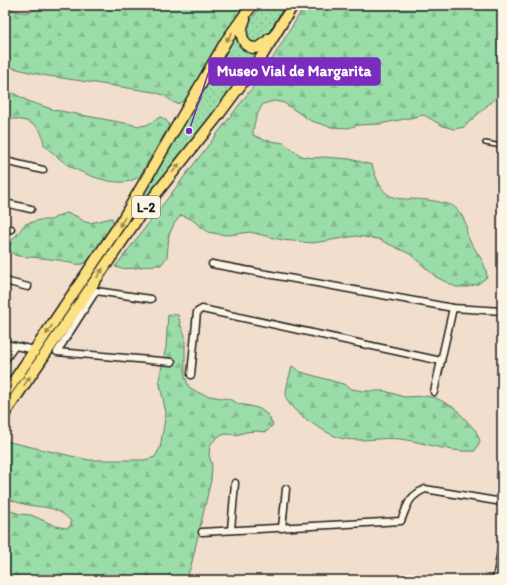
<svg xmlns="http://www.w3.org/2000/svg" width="507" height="585" viewBox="0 0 507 585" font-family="Itim,sans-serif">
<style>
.grass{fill:url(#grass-dots);stroke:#5c7c62}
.forest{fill:url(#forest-firs);stroke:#5c7c62}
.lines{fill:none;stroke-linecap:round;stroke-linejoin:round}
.service-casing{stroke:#1c1c1c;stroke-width:6}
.minor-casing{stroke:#1c1c1c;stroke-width:9}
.primary-casing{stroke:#1c1c1c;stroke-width:13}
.service{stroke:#fcf5e5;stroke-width:3}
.minor{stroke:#fcf5e5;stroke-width:6}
.primary{stroke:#fbe180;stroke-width:10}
.oneway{fill:#978853}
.labels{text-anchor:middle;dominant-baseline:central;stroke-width:3;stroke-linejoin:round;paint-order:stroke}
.shield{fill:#fcf5e5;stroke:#5f5d58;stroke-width:1}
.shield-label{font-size:13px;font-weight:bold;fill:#1c1c1c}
.leader{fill:none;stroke:#7b2cbf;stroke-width:1.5}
.callout-dot{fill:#7b2cbf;stroke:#fcf5e5;stroke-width:1.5}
.callout{fill:#7b2cbf;stroke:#7b2cbf;stroke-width:1.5}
.callout-label{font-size:15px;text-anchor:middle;font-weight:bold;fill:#fff}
</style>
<defs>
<pattern id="grass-dots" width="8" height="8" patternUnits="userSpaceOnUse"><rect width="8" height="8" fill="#9bdda8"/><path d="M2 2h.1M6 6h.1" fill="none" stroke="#85bd90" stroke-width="1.8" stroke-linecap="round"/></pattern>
<pattern id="forest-firs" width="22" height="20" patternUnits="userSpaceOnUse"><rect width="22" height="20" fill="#9bdda8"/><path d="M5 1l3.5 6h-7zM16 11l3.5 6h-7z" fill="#85bd90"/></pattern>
</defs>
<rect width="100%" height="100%" fill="#f2decc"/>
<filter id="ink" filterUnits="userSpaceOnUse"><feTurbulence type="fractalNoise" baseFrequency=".025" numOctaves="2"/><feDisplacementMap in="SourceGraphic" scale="8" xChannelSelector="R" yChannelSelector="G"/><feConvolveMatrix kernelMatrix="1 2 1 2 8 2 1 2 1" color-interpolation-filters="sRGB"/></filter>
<g filter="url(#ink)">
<g class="grass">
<path d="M 262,5 L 285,5 L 263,43 L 251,43 L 244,34 L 247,25 Z"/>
<path d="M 234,36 L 236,36 C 239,45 250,51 259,53 L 259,54 L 126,228 L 123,226 L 143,194 Z"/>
</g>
<g class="forest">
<path d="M 41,5 L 246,5 L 188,97 C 175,109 175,102 163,95 C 161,94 157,93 154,92 L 42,75 L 5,66 L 5,7 C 18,12 30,17 41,5 Z"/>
<path d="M 305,5 L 502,5 L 502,92 L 464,127 L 454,129 L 443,126 L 424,115 L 380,124 L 358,125 L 348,128 L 331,127 L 311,121 L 284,103 L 274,101 L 263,104 C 257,114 253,123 253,135 L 264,140 L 284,143 L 292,150 L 302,156 L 313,158 L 324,157 L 350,159 L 372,165 C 386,213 402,193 439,202 C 443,203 450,204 453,206 C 459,210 463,217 466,224 C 467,229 466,234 469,239 C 476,253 485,259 487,277 L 478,284 L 467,287 L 456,287 L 436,277 L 410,254 L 378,239 L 356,236 L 313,243 L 282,240 L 250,232 L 229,235 L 218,234 L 208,232 L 191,219 L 181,215 L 174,224 L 169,235 L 167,257 L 161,265 C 146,264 130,272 115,267 L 253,87 L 274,56 Z"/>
<path d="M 5,89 L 30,102 L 55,110 L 140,126 L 147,125 L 160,117 L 165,119 L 169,124 L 167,130 L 139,177 C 136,178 133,180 130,181 C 114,186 82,174 68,165 C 59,159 52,152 44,145 C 43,139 42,131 37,127 C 29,120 15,118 5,119 Z"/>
<path d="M 66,213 L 76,216 L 85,222 L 90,223 L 112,218 L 114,224 C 109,231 92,259 85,263 C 77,267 66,261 58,260 C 44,258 31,257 18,256 L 13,254 L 9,249 L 12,239 L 16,236 L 25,224 L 40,220 L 51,220 L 60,215 Z"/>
<path d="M 168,314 L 178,315 L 181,326 L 185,335 L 185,377 L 189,387 L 199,393 L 209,396 L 229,399 L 239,404 L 250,406 L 260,409 L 268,415 L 273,425 L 266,432 L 256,431 L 246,432 L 236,435 L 226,434 L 217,437 L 210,445 L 209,455 L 212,465 L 211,480 L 191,566 L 186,580 L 5,580 L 5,509 L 20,514 L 31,515 L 56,526 L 66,528 L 71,526 L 71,521 C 54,504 45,509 24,504 C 17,503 12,499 5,499 L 5,441 L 89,460 L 144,460 L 155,457 L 160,448 L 166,413 L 159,380 L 166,347 Z"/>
<path d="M 292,366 L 301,372 L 343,384 L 352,389 L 363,391 L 385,391 L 404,397 L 426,396 L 436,398 L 455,408 L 476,431 L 480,441 L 475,451 C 449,453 425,442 400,439 C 382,437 363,442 345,439 C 332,438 286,410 286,396 C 286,386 290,375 292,366 Z"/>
</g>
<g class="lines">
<defs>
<path id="service" d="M 485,143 L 502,146"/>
<g id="minor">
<path d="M 5,161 L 43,170"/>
<path d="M 5,203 L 31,209"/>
<path d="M 5,228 L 11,229"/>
<path d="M 212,264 L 453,308 L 502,311"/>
<path d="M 5,281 L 28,287"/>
<path d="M 151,299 L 96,291 L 57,352 L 172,362"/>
<path d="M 5,344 L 35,350"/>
<path d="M 5,360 L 15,346"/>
<path d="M 191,375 L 197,312 L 202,309 L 441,361"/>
<path d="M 434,392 L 453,308"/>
<path d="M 282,528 L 286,489"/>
<path d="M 231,530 L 235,483"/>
<path d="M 202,532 L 401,521 C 408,504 408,497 425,489 L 502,502"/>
<path d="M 496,580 L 502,545"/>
</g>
<g id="primary">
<path d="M 245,19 C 234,42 253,59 269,39"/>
<path d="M 5,394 L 120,224 L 226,41 L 252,5"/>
<path d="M 5,413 L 144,209 L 217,117 L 260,59 L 293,5"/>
</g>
</defs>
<use href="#service" class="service-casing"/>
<use href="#minor" class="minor-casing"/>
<use href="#primary" class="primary-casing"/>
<use href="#service" class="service"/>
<use href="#minor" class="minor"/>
<use href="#primary" class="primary"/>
</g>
<defs><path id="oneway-solid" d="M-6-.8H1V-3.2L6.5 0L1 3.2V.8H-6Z"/></defs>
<g class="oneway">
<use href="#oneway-solid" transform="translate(229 37) rotate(125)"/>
<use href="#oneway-solid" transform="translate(176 168) rotate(-52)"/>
<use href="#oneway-solid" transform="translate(122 222) rotate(122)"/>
<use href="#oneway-solid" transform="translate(100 273) rotate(-56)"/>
<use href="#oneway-solid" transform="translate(49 330) rotate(124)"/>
<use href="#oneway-solid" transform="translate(27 381) rotate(-56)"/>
</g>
</g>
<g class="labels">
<rect class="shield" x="132" y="196" width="28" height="22" rx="3"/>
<g class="shield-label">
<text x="146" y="207">L-2</text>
</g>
</g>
<path class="leader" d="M189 131L209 71"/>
<circle class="callout-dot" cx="189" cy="131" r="4"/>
<rect class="callout" x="209" y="58" width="171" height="27" rx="4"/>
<g class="callout-label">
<text x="294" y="76">Museo Vial de Margarita</text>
</g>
<rect width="507" height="585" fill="none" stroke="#fcf5e5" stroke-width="20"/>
<rect x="10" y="10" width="487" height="565" fill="none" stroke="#1c1c1c" stroke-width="1.5" filter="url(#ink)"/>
</svg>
